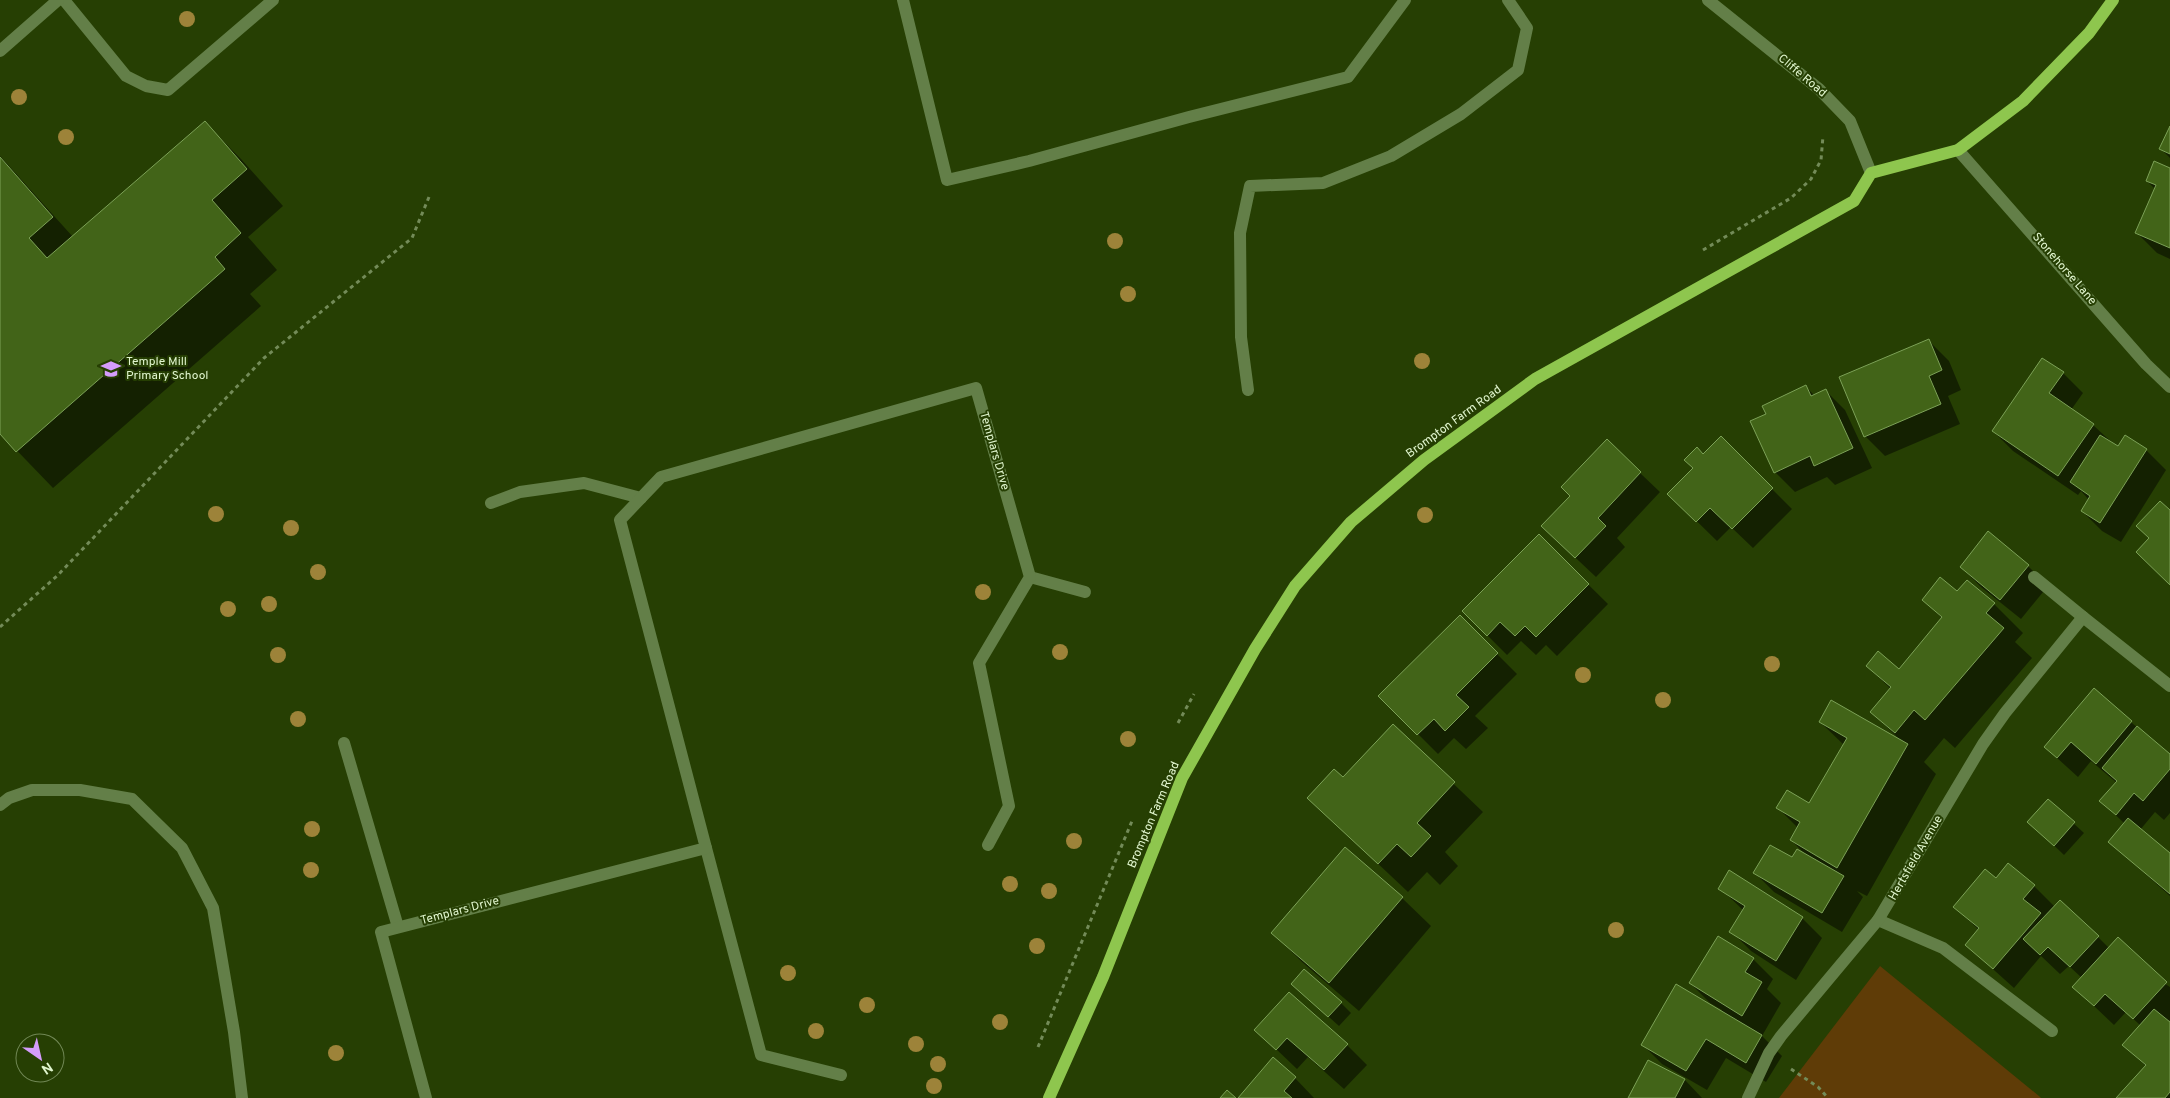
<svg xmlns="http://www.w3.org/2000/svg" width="2170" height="1098" viewBox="0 0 2170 1098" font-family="Overpass,sans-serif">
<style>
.green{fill:#5f3c07}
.shadow{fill:#0007}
.building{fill:#426418;stroke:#7ca157}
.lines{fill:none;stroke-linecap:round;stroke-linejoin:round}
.path{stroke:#738b58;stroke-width:3;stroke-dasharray:4 4;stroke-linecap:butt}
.minor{stroke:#637f48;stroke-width:12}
.major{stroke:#8ec64e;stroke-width:12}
.tree{fill:#9d8339}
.labels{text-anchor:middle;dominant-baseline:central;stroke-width:4;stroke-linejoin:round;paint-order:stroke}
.street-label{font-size:12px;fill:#e1f6cf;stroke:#263f03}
.poi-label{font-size:12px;fill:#e1f6cf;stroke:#263f03;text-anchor:start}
</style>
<rect width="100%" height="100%" fill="#263f03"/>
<path class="green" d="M 1880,966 L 2039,1096 L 2041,1098 L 1779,1098 Z"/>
<g class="shadow">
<path d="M 204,122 L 241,159 L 283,206 L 248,237 L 277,270 L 250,294 L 261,306 L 53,488 L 0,433 L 0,156 L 73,237 Z"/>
<path d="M 2170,129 L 2170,158 L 2161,149 Z"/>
<path d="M 2170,170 L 2170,259 L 2157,253 L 2137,233 L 2156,190 L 2147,181 Z"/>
<path d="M 1929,341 L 1949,361 L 1961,390 L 1948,396 L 1960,424 L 1885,456 L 1865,436 Z"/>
<path d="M 2063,373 L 2083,393 L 2071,410 L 2093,425 L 2118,448 L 2125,437 L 2146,450 L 2166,470 L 2121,542 L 2102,531 L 2082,511 L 2089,500 L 2081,491 L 2078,495 L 2013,451 L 1993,431 Z"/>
<path d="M 1806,387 L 1814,395 L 1825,390 L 1845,410 L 1872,468 L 1835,485 L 1827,477 L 1795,492 L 1775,472 L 1768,415 Z"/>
<path d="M 1721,438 L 1792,509 L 1753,548 L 1731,527 L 1717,541 L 1669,494 Z"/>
<path d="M 1640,473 L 1660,492 L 1617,538 L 1625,547 L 1596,577 L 1563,546 Z"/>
<path d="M 1539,536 L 1608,604 L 1557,656 L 1546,645 L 1536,655 L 1521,641 L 1507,655 L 1463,611 Z"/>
<path d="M 2028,566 L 2048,586 L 2021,619 L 1981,587 L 1961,567 Z"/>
<path d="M 1967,581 L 1994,604 L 2023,633 L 2015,642 L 2032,658 L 1955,748 L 1944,738 L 1924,762 L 1936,774 L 1867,896 L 1857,891 L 1863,897 L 1842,932 L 1774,892 L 1754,872 L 1804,853 L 1791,840 L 1798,828 L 1778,808 L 1810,805 L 1844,745 L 1820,722 L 1901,741 L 1872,712 L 1891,689 L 1867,666 L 1899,670 L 1942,618 L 1924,600 L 1957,593 Z"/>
<path d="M 1460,617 L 1517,674 L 1475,716 L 1488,728 L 1466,749 L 1454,738 L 1438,754 L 1380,696 Z"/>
<path d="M 2094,690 L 2170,756 L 2170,813 L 2164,820 L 2155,812 L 2140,830 L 2170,855 L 2170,896 L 2110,842 L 2125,824 L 2101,801 L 2117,783 L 2091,761 L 2078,777 L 2045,747 Z"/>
<path d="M 1393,726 L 1483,812 L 1445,852 L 1458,866 L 1440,885 L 1427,872 L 1408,892 L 1338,826 L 1343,779 Z"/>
<path d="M 2049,801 L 2084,833 L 2064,855 L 2039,831 Z"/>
<path d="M 1730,872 L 1802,918 L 1822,938 L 1796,980 L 1751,951 L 1731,931 L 1744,911 L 1720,888 Z"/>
<path d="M 1996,880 L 2034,886 L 2055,907 L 2098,937 L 2109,948 L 2170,987 L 2170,1020 L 2168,1022 L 2170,1024 L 2170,1098 L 2118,1098 L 2146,1066 L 2124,1045 L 2141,1026 L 2126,1012 L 2114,1025 L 2074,987 L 2082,978 L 2069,966 L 2060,974 L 2041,956 L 2014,988 L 1966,945 L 1979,930 L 1955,907 Z"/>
<path d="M 1402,898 L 1431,926 L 1359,1011 L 1302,962 L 1273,933 Z"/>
<path d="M 1753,959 L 1773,979 L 1767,989 L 1781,1003 L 1762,1036 L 1782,1056 L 1766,1082 L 1726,1058 L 1707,1090 L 1662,1064 L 1643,1045 L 1721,1012 L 1722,1010 L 1710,1003 L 1690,983 Z"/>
<path d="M 1292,984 L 1341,1003 L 1351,1013 L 1339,1026 Z"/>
<path d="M 1256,1030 L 1347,1045 L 1367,1065 L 1344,1089 L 1308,1057 L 1297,1069 Z"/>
<path d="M 1649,1061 L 1685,1080 L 1702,1098 L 1629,1098 Z"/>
<path d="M 1295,1078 L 1314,1098 L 1240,1098 Z"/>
</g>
<g class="building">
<path d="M 205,121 L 247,169 L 212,200 L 241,233 L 215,257 L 225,269 L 16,452 L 0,434 L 0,157 L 53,217 L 29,238 L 47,258 Z"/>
<path d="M 2170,126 L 2170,154 L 2159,149 Z"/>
<path d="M 2154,161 L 2170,168 L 2170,248 L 2135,233 L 2156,185 L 2146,181 Z"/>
<path d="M 1929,339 L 1942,370 L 1929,376 L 1941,404 L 1864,437 L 1839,377 Z"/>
<path d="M 2042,358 L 2064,372 L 2049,393 L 2094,424 L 2058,476 L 1992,431 Z"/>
<path d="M 1806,385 L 1811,396 L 1826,389 L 1853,448 L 1814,466 L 1810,456 L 1774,473 L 1750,421 L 1766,414 L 1762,406 Z"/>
<path d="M 2100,435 L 2118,446 L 2125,435 L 2147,449 L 2100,523 L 2081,511 L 2090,496 L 2070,482 Z"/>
<path d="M 1721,436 L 1773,488 L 1732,529 L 1710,508 L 1696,522 L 1667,494 L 1693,468 L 1684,460 L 1697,447 L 1703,454 Z"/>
<path d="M 1607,439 L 1641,472 L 1598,518 L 1606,526 L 1575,558 L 1541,526 L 1570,496 L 1561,487 Z"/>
<path d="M 2160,501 L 2170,510 L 2170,585 L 2136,552 L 2149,538 L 2136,526 Z"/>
<path d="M 1988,531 L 2029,565 L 2000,600 L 1960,567 Z"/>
<path d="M 1539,534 L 1589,584 L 1536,637 L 1525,626 L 1515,636 L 1500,622 L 1487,636 L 1462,611 Z"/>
<path d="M 1940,577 L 1957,591 L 1967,580 L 1995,603 L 1986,613 L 2004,628 L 1925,720 L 1914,710 L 1895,733 L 1870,712 L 1891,687 L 1866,666 L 1878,651 L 1899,669 L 1942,617 L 1922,600 Z"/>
<path d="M 1460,615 L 1498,653 L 1456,695 L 1469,707 L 1445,731 L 1434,719 L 1417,735 L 1378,696 Z"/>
<path d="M 2094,688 L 2132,721 L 2096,764 L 2071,742 L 2057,758 L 2044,747 Z"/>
<path d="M 1831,700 L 1908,744 L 1837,868 L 1790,840 L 1800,822 L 1776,808 L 1787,790 L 1809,803 L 1847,738 L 1819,722 Z"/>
<path d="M 1393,724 L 1455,782 L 1417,823 L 1431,836 L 1411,857 L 1397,844 L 1378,864 L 1307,798 L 1334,769 L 1343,777 Z"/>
<path d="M 2137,726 L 2170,754 L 2170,769 L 2143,801 L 2134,793 L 2116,815 L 2099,801 L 2117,781 L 2102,768 Z"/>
<path d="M 2048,799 L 2075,822 L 2054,846 L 2027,822 Z"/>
<path d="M 2128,818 L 2170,853 L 2170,894 L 2108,842 Z"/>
<path d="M 1770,845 L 1792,857 L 1797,849 L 1844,876 L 1822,913 L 1753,873 Z"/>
<path d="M 1345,847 L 1403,897 L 1329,983 L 1271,933 Z"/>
<path d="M 2008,863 L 2035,885 L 2023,899 L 2041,913 L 1993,969 L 1965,945 L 1979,928 L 1953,907 L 1985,869 L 1996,878 Z"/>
<path d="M 1729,870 L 1803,917 L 1776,961 L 1729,932 L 1745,906 L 1718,889 Z"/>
<path d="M 2060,900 L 2099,936 L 2070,967 L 2048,947 L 2040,955 L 2023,939 Z"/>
<path d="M 1718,936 L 1754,958 L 1745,972 L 1762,982 L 1742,1016 L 1689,983 Z"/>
<path d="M 2118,937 L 2167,982 L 2133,1019 L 2105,994 L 2094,1006 L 2072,987 Z"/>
<path d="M 1304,969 L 1342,1002 L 1328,1017 L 1291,984 Z"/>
<path d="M 1676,984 L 1762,1035 L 1746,1063 L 1706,1039 L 1686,1071 L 1641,1045 Z"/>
<path d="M 1289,992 L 1348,1044 L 1324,1070 L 1287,1038 L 1276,1050 L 1254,1030 Z"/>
<path d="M 2154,1009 L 2170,1022 L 2170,1092 L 2165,1098 L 2116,1098 L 2146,1065 L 2122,1045 Z"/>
<path d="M 1273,1057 L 1296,1077 L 1284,1091 L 1292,1098 L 1238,1098 Z"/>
<path d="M 1648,1060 L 1685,1079 L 1675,1098 L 1628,1098 Z"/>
<path d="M 1227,1090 L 1236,1098 L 1220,1098 Z"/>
</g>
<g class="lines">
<g class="path">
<path d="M 1703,250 L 1791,198 L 1811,179 L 1821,160 L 1823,136"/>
<path d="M 0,627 L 58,575 L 264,358 L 412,238 L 429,197"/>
<path d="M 1178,723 L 1194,694"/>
<path d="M 1038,1047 L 1132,821"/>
<path d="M 1791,1069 L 1818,1087 L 1828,1098"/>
</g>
<g class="minor">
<path d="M 64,0 L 126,76 L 146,86 L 168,90 L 273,0"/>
<path d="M 903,0 L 947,180 L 1029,161 L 1189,117 L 1348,77 L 1405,0"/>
<path d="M 1708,0 L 1819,89 L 1850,121 L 1871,173"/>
<path d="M 0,51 L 58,0"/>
<path d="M 1958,150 L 2146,364 L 2170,387"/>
<path d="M 1248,390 L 1241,337 L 1240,233 L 1250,186 L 1323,183 L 1391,156 L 1461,114 L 1518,70 L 1527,28 L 1508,0"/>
<path d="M 491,503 L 520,492 L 584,483 L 641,498"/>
<path d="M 1030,577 L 1085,592"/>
<path d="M 2034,577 L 2083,617"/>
<path d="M 344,743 L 398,927"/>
<path d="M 0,805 L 9,798 L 32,790 L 80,790 L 132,799 L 182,848 L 213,908 L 234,1032 L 242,1098"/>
<path d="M 706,848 L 761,1055 L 841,1075"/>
<path d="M 1878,920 L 1943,948 L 2052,1031"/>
<path d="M 426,1098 L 381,932 L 706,848 L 620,520 L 661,477 L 976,388 L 1030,577 L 979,663 L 1009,806 L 988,845"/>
<path d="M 1748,1098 L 1769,1053 L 1781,1036 L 1878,920 L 1983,744 L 2005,713 L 2083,617 L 2170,686"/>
</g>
<path class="major" d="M 1049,1098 L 1103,977 L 1182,778 L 1255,649 L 1295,586 L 1351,522 L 1424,460 L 1535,379 L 1854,201 L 1871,173 L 1958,150 L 2023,101 L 2089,33 L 2113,0"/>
</g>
<g class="tree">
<circle cx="187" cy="19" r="8"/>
<circle cx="19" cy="97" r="8"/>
<circle cx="66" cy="137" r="8"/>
<circle cx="1115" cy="241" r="8"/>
<circle cx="1128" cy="294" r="8"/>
<circle cx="1422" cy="361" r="8"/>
<circle cx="216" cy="514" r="8"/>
<circle cx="1425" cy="515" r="8"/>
<circle cx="291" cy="528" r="8"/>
<circle cx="318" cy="572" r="8"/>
<circle cx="983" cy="592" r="8"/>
<circle cx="269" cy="604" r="8"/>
<circle cx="228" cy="609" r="8"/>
<circle cx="1060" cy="652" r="8"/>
<circle cx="278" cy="655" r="8"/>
<circle cx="1772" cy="664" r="8"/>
<circle cx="1583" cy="675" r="8"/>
<circle cx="1663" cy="700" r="8"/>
<circle cx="298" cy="719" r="8"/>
<circle cx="1128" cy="739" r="8"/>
<circle cx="312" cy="829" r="8"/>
<circle cx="1074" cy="841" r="8"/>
<circle cx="311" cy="870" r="8"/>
<circle cx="1010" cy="884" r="8"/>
<circle cx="1049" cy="891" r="8"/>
<circle cx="1616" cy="930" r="8"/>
<circle cx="1037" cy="946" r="8"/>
<circle cx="788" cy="973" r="8"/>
<circle cx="867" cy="1005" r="8"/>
<circle cx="1000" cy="1022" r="8"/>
<circle cx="816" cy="1031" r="8"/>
<circle cx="916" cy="1044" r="8"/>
<circle cx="336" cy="1053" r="8"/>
<circle cx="938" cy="1064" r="8"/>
<circle cx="934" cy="1086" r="8"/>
</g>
<defs>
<symbol id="school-bare" viewBox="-9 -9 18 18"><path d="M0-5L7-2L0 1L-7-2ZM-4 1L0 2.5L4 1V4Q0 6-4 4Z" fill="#d49cfb" stroke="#263f03" stroke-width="2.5" paint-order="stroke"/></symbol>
</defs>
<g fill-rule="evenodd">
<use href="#school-bare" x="97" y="355" width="28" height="28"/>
</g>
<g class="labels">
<g class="street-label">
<text transform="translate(1802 76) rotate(40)">Cliffe Road</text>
<text transform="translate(2064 269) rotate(49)">Stonehorse Lane</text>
<text transform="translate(1454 422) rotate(-36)">Brompton Farm Road</text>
<text transform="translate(994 451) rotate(74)">Templars Drive</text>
<text transform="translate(1154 815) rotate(-67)">Brompton Farm Road</text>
<text transform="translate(1916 858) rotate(-60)">Hertsfield Avenue</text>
<text transform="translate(460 911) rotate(-15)">Templars Drive</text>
</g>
<g class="poi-label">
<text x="126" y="362">Temple Mill<tspan x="126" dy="14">Primary School</tspan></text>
</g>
</g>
<g transform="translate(40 1058) rotate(146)"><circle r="24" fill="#263f03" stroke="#718855"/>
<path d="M0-4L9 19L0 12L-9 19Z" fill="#d49cfb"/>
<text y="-8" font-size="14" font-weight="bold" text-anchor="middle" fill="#e1f6cf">N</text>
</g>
</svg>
